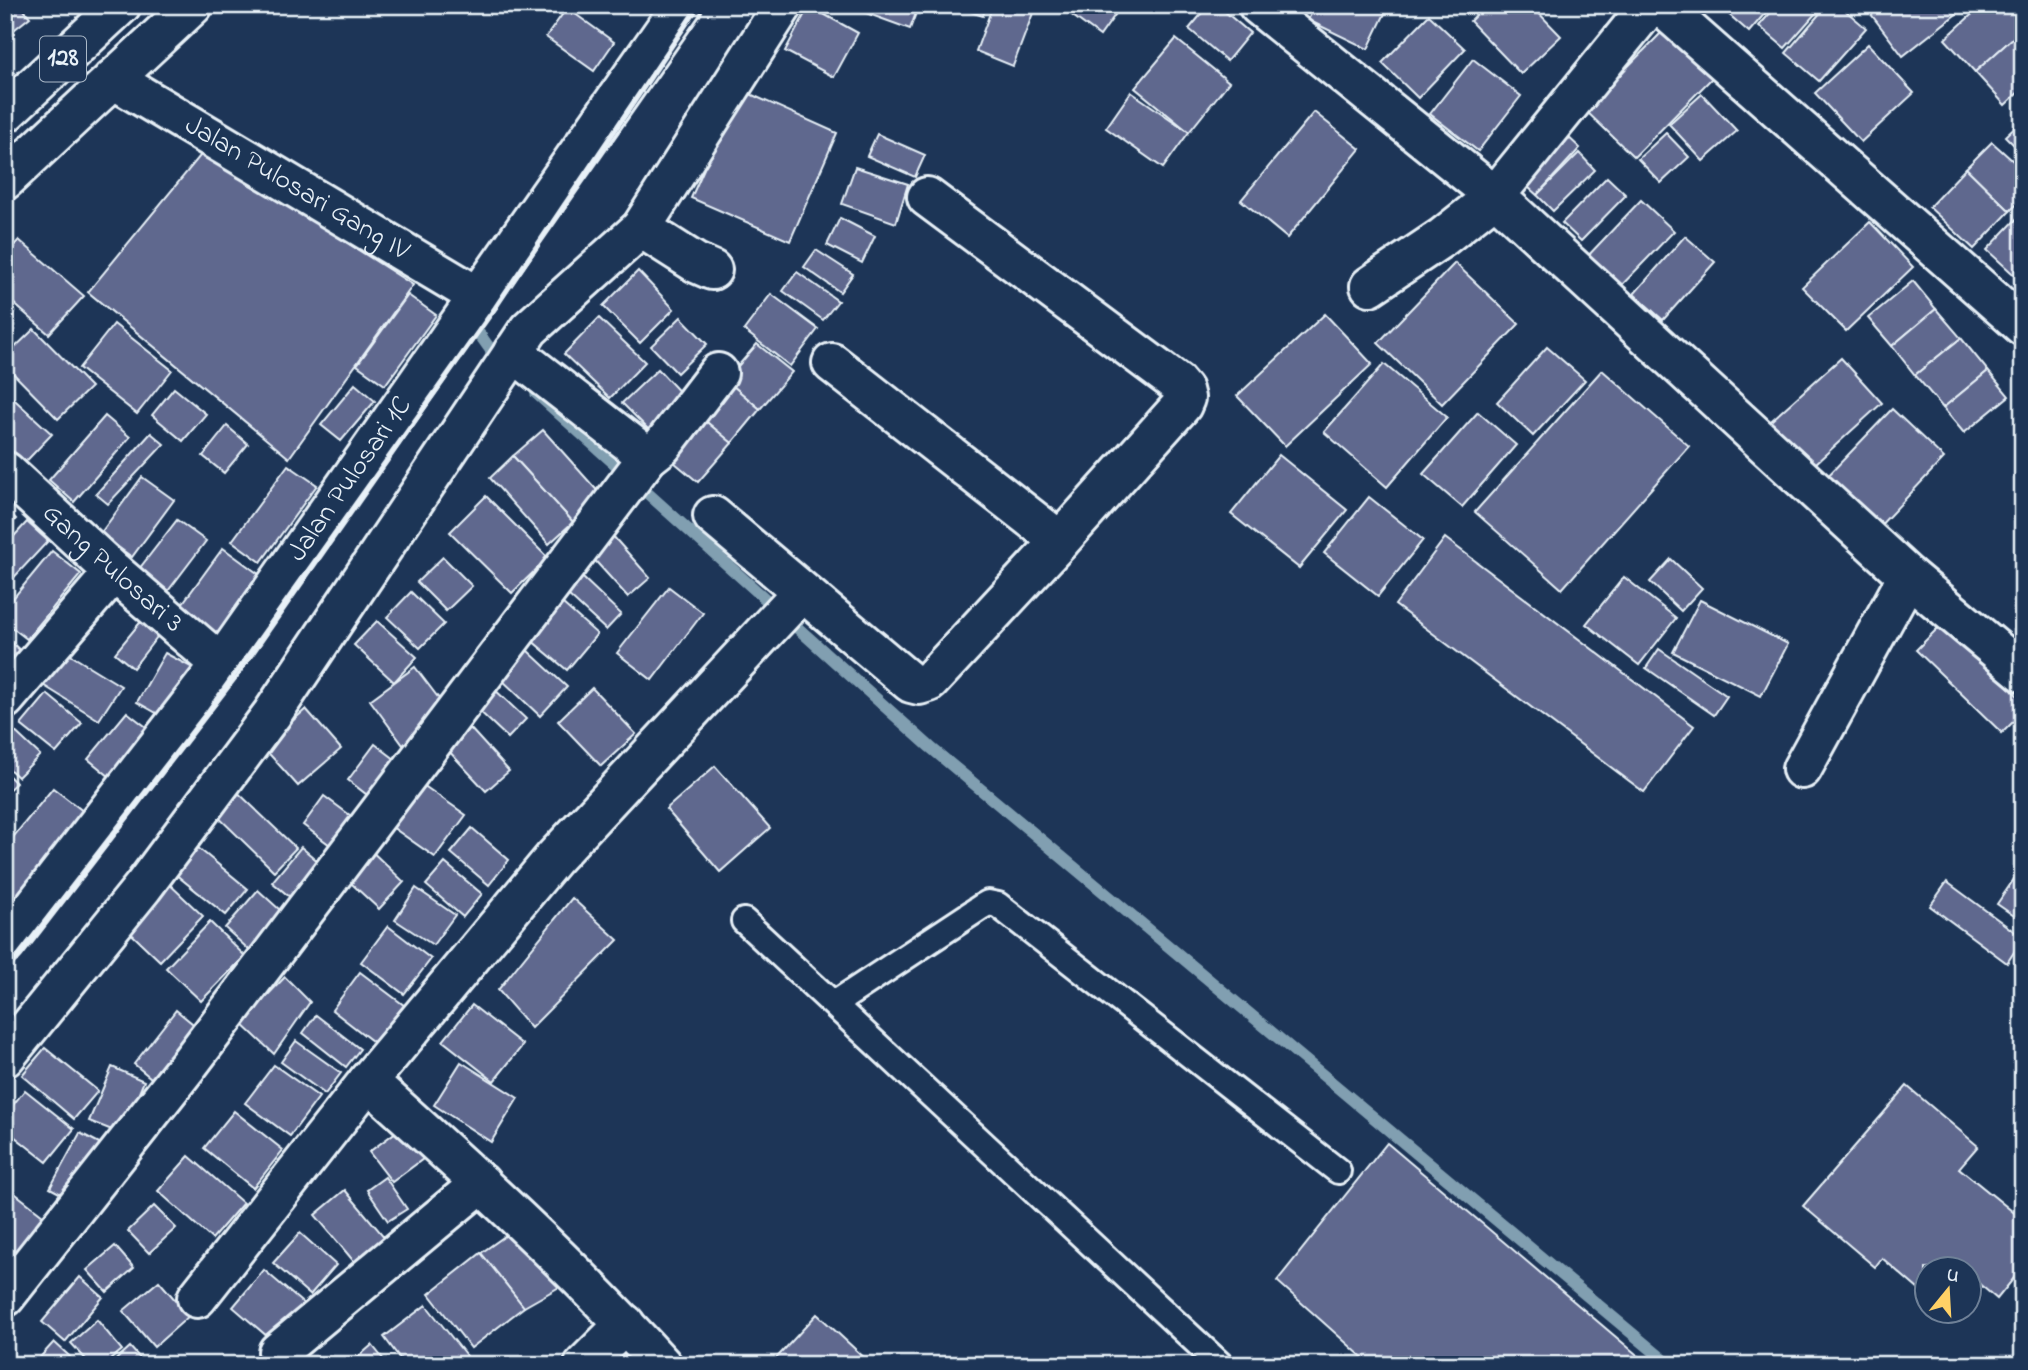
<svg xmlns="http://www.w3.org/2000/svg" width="2028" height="1370" viewBox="0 0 2028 1370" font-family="'Indie Flower',sans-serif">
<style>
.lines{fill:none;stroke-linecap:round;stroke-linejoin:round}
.stream{stroke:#819fb1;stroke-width:12}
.building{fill:#5e678e;stroke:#e8f1f8;stroke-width:2}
.service-casing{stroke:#e8f1f8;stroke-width:30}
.minor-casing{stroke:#e8f1f8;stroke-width:44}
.primary-casing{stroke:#e8f1f8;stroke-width:44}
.service{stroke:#1d3557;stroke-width:24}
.minor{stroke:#1d3557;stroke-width:38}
.primary{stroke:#1d3557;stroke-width:38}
.rail{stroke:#e8f1f8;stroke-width:5}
.labels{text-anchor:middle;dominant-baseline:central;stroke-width:5;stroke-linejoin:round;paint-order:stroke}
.shield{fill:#1d3557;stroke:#abb9c8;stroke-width:2}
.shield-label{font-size:26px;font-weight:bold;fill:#e8f1f8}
.street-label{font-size:28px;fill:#e8f1f8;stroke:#1d3557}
</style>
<rect width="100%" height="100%" fill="#1d3557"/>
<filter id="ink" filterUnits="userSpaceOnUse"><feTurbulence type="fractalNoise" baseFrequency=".0143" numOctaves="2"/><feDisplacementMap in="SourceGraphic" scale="14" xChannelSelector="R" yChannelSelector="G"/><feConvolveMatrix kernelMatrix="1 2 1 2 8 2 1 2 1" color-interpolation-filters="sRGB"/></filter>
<g filter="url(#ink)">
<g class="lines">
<g class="stream">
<path d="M 468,318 L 490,349"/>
<path d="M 536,393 L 930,747 L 1670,1365"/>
</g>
</g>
<g class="building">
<path d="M 5,5 L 20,5 L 30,17 L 5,37 Z"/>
<path d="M 844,5 L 919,5 L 910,29 Z"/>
<path d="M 949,5 L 986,5 L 983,16 Z"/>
<path d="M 993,5 L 1036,5 L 1013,66 L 976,51 Z"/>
<path d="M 1058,5 L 1122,5 L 1100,36 Z"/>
<path d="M 1209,5 L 1217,5 L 1250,33 L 1227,61 L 1189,29 Z"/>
<path d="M 1315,5 L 1389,5 L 1368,49 L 1308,20 Z"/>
<path d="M 1486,5 L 1531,5 L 1561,36 L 1521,74 L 1470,21 Z"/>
<path d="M 1718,5 L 1772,5 L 1749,32 Z"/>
<path d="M 1777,5 L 1823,5 L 1785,48 L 1759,26 Z"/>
<path d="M 1827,5 L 1839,5 L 1866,28 L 1819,81 L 1786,53 Z"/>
<path d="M 1864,5 L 1955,5 L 1960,11 L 1903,56 Z"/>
<path d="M 1982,5 L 2006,5 L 2023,23 L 2023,29 L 1975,72 L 1945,39 Z"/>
<path d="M 809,6 L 858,33 L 834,77 L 785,51 Z"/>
<path d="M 567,8 L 614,42 L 594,71 L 546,37 Z"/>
<path d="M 1429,15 L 1465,49 L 1418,98 L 1382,63 Z"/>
<path d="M 2023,29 L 2023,88 L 2005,105 L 1975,72 Z"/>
<path d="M 1664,30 L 1713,77 L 1634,157 L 1585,110 Z"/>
<path d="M 1176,39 L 1229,82 L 1189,132 L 1135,88 Z"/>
<path d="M 1868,44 L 1914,93 L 1861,142 L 1815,93 Z"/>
<path d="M 1473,59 L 1521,96 L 1478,151 L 1430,114 Z"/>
<path d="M 739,89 L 837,133 L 790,241 L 691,198 Z"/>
<path d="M 1131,92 L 1189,132 L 1163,168 L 1106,128 Z"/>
<path d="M 1702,94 L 1737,131 L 1703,161 L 1669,124 Z"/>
<path d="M 1314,112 L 1360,149 L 1287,238 L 1241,200 Z"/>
<path d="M 2023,119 L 2023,154 L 2005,136 Z"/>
<path d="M 1564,133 L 1580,148 L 1537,195 L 1520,180 Z"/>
<path d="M 1666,133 L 1689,157 L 1661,183 L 1638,159 Z"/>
<path d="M 877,134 L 925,155 L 915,177 L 867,156 Z"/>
<path d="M 1992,142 L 2023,170 L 2023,198 L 2010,211 L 1966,168 Z"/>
<path d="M 204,151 L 413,285 L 289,458 L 88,292 Z"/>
<path d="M 1579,153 L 1595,170 L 1553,211 L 1537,195 Z"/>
<path d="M 855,167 L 908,184 L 896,223 L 842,204 Z"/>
<path d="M 1966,168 L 2010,211 L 1974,249 L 1929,207 Z"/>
<path d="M 1607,177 L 1626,195 L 1581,241 L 1562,223 Z"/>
<path d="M 1641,200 L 1674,231 L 1616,291 L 1584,260 Z"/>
<path d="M 2023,212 L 2023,283 L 1987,250 Z"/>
<path d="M 840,218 L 875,236 L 862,263 L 827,245 Z"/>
<path d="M 1870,222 L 1913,267 L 1846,331 L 1802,287 Z"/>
<path d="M 1685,236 L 1715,262 L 1663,320 L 1634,294 Z"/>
<path d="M 19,240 L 84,296 L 49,334 L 5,296 L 5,255 Z"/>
<path d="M 816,250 L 853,274 L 840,292 L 804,267 Z"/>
<path d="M 1455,263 L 1519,324 L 1442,404 L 1378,343 Z"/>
<path d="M 638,271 L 674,309 L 640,343 L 603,306 Z"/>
<path d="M 797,272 L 838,301 L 823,320 L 783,291 Z"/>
<path d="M 1913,281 L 1936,309 L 1892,346 L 1868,318 Z"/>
<path d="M 771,294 L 818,329 L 790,366 L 744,330 Z"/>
<path d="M 408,295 L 436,315 L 385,385 L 357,365 Z"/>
<path d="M 5,303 L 14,312 L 5,321 Z"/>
<path d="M 1936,309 L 1961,338 L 1915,375 L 1892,346 Z"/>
<path d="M 1325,314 L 1372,364 L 1285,446 L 1237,396 Z"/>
<path d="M 681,317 L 707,344 L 677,373 L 651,346 Z"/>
<path d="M 599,318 L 645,362 L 610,398 L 564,354 Z"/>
<path d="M 114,324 L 172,370 L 137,414 L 79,368 Z"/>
<path d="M 34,329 L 91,387 L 58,419 L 5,365 L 5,357 Z"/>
<path d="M 1961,338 L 1988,371 L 1943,408 L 1915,375 Z"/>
<path d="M 757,344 L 792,372 L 760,409 L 726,380 Z"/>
<path d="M 1547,347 L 1585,380 L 1533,436 L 1497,402 Z"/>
<path d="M 1841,358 L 1882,403 L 1804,474 L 1763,428 Z"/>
<path d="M 1384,364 L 1447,417 L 1387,487 L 1324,432 Z"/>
<path d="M 658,369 L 687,400 L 652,433 L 622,403 Z"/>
<path d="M 1602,370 L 1689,446 L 1562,589 L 1475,512 Z"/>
<path d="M 1988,371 L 2009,396 L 1964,433 L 1943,408 Z"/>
<path d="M 726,380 L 760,409 L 732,443 L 697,414 Z"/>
<path d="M 355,384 L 375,401 L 341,441 L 321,425 Z"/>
<path d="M 174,388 L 206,414 L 183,441 L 152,415 Z"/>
<path d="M 5,391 L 52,434 L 14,474 L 5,466 Z"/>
<path d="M 1892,409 L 1944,458 L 1876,530 L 1824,480 Z"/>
<path d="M 1478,412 L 1516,445 L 1462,507 L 1423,474 Z"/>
<path d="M 697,414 L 732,443 L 698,482 L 663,453 Z"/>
<path d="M 105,416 L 130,437 L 74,502 L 49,480 Z"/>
<path d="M 227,426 L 248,444 L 224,473 L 203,456 Z"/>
<path d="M 543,430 L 602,496 L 573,522 L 513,456 Z"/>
<path d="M 151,433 L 164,444 L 108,504 L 96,494 Z"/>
<path d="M 1279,455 L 1347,510 L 1299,568 L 1231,514 Z"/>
<path d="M 513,456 L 573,522 L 549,544 L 490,478 Z"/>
<path d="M 288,465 L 317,485 L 261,562 L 232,541 Z"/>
<path d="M 142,477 L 174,500 L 132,557 L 100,534 Z"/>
<path d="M 486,496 L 548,558 L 512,593 L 450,532 Z"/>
<path d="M 1369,497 L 1423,540 L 1378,596 L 1324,553 Z"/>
<path d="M 5,508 L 16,519 L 5,529 Z"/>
<path d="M 177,520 L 206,541 L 168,591 L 139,569 Z"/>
<path d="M 27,522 L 48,541 L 5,587 L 5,546 Z"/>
<path d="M 612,535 L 650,578 L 628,597 L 590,555 Z"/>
<path d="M 1445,538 L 1694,726 L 1644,792 L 1395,605 Z"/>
<path d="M 223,548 L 264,578 L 218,641 L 177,611 Z"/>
<path d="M 52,551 L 81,574 L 27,639 L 5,622 L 5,608 Z"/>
<path d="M 443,557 L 472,586 L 446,611 L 417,582 Z"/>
<path d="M 1671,559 L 1702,588 L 1681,611 L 1650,582 Z"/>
<path d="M 582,577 L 621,614 L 606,630 L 567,594 Z"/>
<path d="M 1624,577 L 1676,618 L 1639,665 L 1586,624 Z"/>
<path d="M 669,587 L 703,613 L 652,680 L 617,653 Z"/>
<path d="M 411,592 L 444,624 L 420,648 L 387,617 Z"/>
<path d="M 1700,600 L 1788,644 L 1761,696 L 1673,652 Z"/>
<path d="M 562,603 L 597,634 L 567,670 L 531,640 Z"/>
<path d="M 143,619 L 160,633 L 133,668 L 115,653 Z"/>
<path d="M 377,621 L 417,657 L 394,682 L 354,645 Z"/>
<path d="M 1943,623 L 2023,701 L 2023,712 L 2002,733 L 1916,650 Z"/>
<path d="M 5,636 L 27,657 L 5,679 Z"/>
<path d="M 59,648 L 121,686 L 99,720 L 38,682 Z"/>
<path d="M 1659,649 L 1727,696 L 1714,715 L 1646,668 Z"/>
<path d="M 527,650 L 567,687 L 540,716 L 501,679 Z"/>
<path d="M 165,653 L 195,669 L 167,719 L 137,702 Z"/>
<path d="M 415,667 L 449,712 L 403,745 L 370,700 Z"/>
<path d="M 492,687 L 526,719 L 508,738 L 473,705 Z"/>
<path d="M 592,688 L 636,734 L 601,766 L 558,721 Z"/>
<path d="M 47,694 L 82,723 L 56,753 L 21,725 Z"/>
<path d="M 306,709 L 341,749 L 298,786 L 263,747 Z"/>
<path d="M 127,712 L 154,733 L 115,781 L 88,759 Z"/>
<path d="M 8,725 L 40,755 L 18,777 L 5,765 L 5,727 Z"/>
<path d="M 469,727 L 509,771 L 486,791 L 446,748 Z"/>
<path d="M 375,744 L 408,769 L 380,805 L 348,780 Z"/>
<path d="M 715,766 L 770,828 L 720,872 L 666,809 Z"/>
<path d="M 5,772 L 16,783 L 5,793 Z"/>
<path d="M 230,785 L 296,848 L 274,871 L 208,807 Z"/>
<path d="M 423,785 L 466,815 L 435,857 L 392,827 Z"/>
<path d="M 53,788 L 88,815 L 12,910 L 5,905 L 5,847 Z"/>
<path d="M 324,796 L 366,827 L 345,856 L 303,825 Z"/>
<path d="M 472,828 L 509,860 L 489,885 L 451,853 Z"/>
<path d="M 186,838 L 248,889 L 226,915 L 164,865 Z"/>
<path d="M 365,845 L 404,882 L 379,909 L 340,873 Z"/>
<path d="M 301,847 L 332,873 L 303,908 L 272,882 Z"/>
<path d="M 445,863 L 482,894 L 463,917 L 426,885 Z"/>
<path d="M 2023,866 L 2023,922 L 1997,904 Z"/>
<path d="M 164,879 L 203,916 L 160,961 L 120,923 Z"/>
<path d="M 1947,882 L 2023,938 L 2007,963 L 1930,906 Z"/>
<path d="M 416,888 L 455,915 L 433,945 L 395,920 Z"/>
<path d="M 258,890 L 291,920 L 257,957 L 225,928 Z"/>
<path d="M 572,898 L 618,940 L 531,1028 L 498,990 Z"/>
<path d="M 210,922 L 245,956 L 201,1001 L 166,968 Z"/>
<path d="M 388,926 L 431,959 L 404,994 L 361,962 Z"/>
<path d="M 360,972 L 405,1006 L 376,1044 L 332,1010 Z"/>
<path d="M 285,977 L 310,1002 L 274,1054 L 241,1023 Z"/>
<path d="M 472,1005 L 523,1045 L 494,1081 L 443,1041 Z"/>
<path d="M 176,1010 L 198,1028 L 156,1082 L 134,1064 Z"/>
<path d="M 316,1015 L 360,1049 L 346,1067 L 303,1033 Z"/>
<path d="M 296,1041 L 341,1073 L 325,1094 L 281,1062 Z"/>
<path d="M 45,1048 L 98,1091 L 74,1119 L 22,1075 Z"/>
<path d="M 461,1062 L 518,1098 L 491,1142 L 434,1105 Z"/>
<path d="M 274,1065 L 319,1097 L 290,1136 L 245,1103 Z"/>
<path d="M 112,1067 L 144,1081 L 122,1134 L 89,1121 Z"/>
<path d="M 1907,1086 L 1978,1146 L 1959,1168 L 2023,1220 L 2023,1267 L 1997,1299 L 1976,1281 L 1968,1289 L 1968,1268 L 1926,1268 L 1926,1296 L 1882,1258 L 1875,1267 L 1803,1206 Z"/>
<path d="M 25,1090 L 74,1129 L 47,1162 L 5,1129 L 5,1115 Z"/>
<path d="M 234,1111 L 283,1150 L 253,1188 L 204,1148 Z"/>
<path d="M 408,1123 L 431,1153 L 392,1182 L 369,1152 Z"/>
<path d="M 80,1133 L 105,1146 L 76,1202 L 50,1188 Z"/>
<path d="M 1387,1143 L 1649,1365 L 1371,1365 L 1277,1281 Z"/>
<path d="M 189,1156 L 243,1203 L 212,1239 L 158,1191 Z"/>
<path d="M 385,1177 L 407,1209 L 388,1221 L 367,1190 Z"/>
<path d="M 345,1190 L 391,1245 L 361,1270 L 315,1215 Z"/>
<path d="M 12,1191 L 57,1226 L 27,1266 L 5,1249 L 5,1199 Z"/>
<path d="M 154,1206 L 176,1228 L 149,1253 L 128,1231 Z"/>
<path d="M 519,1226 L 561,1286 L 524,1307 L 481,1253 Z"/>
<path d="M 300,1233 L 336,1265 L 310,1295 L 273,1263 Z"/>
<path d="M 115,1246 L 134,1268 L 107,1292 L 87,1270 Z"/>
<path d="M 481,1253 L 524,1307 L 471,1348 L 429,1294 Z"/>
<path d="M 264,1270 L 306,1306 L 275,1343 L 233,1307 Z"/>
<path d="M 80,1277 L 103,1297 L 65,1342 L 42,1322 Z"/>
<path d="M 159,1281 L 189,1316 L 154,1347 L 123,1311 Z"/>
<path d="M 426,1305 L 469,1359 L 462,1365 L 405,1365 L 384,1337 Z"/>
<path d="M 817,1314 L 869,1362 L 867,1365 L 770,1365 Z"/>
<path d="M 97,1320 L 122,1350 L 104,1365 L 91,1365 L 71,1343 Z"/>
<path d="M 54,1342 L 79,1365 L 33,1365 Z"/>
<path d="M 372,1345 L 388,1365 L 349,1365 Z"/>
<path d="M 130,1347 L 146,1365 L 110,1365 Z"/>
</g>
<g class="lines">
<defs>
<g id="service">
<path d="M 744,921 L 1221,1365"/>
<path d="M 834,1004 L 981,907 L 988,903 L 998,905 L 1338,1171"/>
</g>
<g id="minor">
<path d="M 1258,5 L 1495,196 L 1908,576 L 2023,672"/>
<path d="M 1660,5 L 2023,326"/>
<path id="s1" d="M 113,79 L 479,297"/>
<path d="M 641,228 L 696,263 L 712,270"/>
<path d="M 1370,286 L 1443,237 L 1495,196 L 1650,5"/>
<path d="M 513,352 L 648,457"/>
<path d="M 832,363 L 1060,541"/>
<path id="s2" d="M 5,471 L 114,572 L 221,664"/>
<path d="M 713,516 L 911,683 L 919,685 L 929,682 L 1060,541 L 1182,405 L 1185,398 L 1183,390 L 1177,383 L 927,197"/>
<path d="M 5,699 L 114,572"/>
<path d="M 1802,769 L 1908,576"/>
<path id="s3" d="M 5,944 L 221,664 L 682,5"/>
<path d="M 5,1057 L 143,887 L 272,714 L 529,329 L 641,228 L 783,5"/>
<path d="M 368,1081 C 469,1172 571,1264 662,1365"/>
<path d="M 5,1297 L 189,1064 L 638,470 L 648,457 L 662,446 L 718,373"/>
<path d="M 197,1298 L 368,1081 L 553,859 L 802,592"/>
<path d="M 278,1352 L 481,1183"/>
<path d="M 584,1365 L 625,1324"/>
</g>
<g id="primary">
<path d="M 5,113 L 121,5"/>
<path d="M 5,180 L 193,5"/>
</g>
</defs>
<use href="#service" class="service-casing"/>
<use href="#minor" class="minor-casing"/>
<use href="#primary" class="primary-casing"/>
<use href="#service" class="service"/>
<use href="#minor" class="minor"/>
<use href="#primary" class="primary"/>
<path class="rail" d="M 5,973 L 209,710 L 495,308 L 699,5"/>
</g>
</g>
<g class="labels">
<rect class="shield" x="40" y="36.5" width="46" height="45" rx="5"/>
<g class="shield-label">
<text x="63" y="59">128</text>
</g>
<g class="street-label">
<text stroke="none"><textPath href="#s1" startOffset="214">Jalan Pulosari Gang IV</textPath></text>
<text stroke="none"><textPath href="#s3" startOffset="579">Jalan Pulosari 1C</textPath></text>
<text stroke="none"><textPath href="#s2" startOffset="145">Gang Pulosari 3</textPath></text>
</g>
</g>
<rect width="2028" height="1370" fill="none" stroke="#1d3557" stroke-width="28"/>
<rect x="14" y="14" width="2000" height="1342" fill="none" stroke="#e8f1f8" stroke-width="2.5" filter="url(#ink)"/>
<g transform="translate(1948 1290) rotate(18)"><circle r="33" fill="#1d3557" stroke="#6e8097" stroke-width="2"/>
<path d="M0-5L12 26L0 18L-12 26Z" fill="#ffd166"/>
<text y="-10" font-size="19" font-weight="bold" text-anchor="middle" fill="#e8f1f8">U</text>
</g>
</svg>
